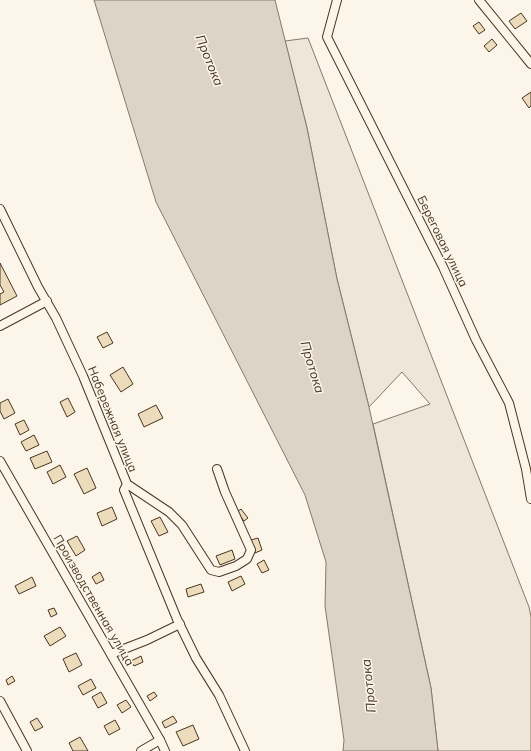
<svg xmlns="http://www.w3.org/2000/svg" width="531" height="751" viewBox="0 0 531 751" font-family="Mulish,sans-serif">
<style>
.green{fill:#ede6d9;stroke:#887966}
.water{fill:#dcd4c6;stroke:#887966}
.building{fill:#ecdcbc;stroke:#4a3520}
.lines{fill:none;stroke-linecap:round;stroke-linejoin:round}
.minor-casing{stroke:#4a3520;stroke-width:10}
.minor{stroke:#fbf6e9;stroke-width:8}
.labels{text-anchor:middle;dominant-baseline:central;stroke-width:3;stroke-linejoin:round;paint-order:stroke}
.street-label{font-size:12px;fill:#4a3520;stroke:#fbf6e9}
.water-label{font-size:13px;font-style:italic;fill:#4a3520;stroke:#fbf6e9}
</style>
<rect width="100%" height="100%" fill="#fbf6e9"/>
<path class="green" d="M 308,38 L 529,607 L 531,617 L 531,751 L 438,751 L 431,688 L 373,424 L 430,404 L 402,372 L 369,407 L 337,279 L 307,128 L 285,41 Z"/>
<path class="water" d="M 94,0 L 275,0 L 307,128 L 337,279 L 369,407 L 431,688 L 438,751 L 343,751 L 344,740 L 325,606 L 326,562 L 305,495 L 156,202 Z"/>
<g class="building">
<path d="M 521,13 L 527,21 L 515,29 L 509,21 Z"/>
<path d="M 479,22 L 485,30 L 479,34 L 473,26 Z"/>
<path d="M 492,39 L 497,45 L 489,52 L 484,46 Z"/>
<path d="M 531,92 L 531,106 L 529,108 L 522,98 Z"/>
<path d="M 0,263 L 17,296 L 0,305 L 0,294 L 4,292 L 0,285 Z"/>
<path d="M 107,332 L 113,343 L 103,348 L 97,337 Z"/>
<path d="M 123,367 L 133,384 L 121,392 L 110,375 Z"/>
<path d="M 68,398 L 75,412 L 67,417 L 60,402 Z"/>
<path d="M 8,399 L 15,413 L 4,419 L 0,411 L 0,403 Z"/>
<path d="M 156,405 L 163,418 L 144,427 L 138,414 Z"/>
<path d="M 24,420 L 29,430 L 20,435 L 15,424 Z"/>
<path d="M 34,435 L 39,445 L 26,451 L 21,442 Z"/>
<path d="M 47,451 L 52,462 L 35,469 L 30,458 Z"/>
<path d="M 60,465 L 66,477 L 53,484 L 47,472 Z"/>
<path d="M 87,468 L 96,488 L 84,494 L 74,474 Z"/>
<path d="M 112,507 L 117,519 L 102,526 L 97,513 Z"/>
<path d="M 241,509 L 248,518 L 244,521 L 237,512 Z"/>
<path d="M 160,517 L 168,532 L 159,536 L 151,521 Z"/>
<path d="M 77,536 L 85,550 L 76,556 L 67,541 Z"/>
<path d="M 258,538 L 262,550 L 255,553 L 251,540 Z"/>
<path d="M 232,550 L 235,559 L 220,565 L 216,556 Z"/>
<path d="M 264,560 L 269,570 L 262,573 L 257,564 Z"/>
<path d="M 100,572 L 104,580 L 96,584 L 92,577 Z"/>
<path d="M 241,576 L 245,584 L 232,591 L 228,582 Z"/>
<path d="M 32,577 L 36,586 L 19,594 L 15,586 Z"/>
<path d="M 201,584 L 204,592 L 188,597 L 186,589 Z"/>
<path d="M 54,608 L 57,614 L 51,617 L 48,610 Z"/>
<path d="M 60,627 L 66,636 L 50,646 L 44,636 Z"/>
<path d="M 76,653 L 82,665 L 69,672 L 63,659 Z"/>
<path d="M 141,656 L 143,662 L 134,666 L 131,661 Z"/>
<path d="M 12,676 L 15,681 L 8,685 L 6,680 Z"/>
<path d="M 91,679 L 96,688 L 83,695 L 78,686 Z"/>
<path d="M 101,692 L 107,703 L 98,708 L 92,697 Z"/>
<path d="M 154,692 L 157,696 L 150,701 L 147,696 Z"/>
<path d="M 126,700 L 131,707 L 122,713 L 117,705 Z"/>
<path d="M 173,716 L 177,722 L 165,728 L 162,722 Z"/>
<path d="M 37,718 L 43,727 L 35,731 L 30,722 Z"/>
<path d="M 115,720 L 120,729 L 109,735 L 104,726 Z"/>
<path d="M 193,725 L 199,739 L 183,746 L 176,732 Z"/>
<path d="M 80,737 L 88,751 L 73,751 L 69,743 Z"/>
</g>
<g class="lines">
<defs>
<g id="minor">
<path d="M 337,0 L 327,37 L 443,267 L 476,340 L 509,403 L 526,469 L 531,499"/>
<path d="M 479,0 L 531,64"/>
<path d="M 0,209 L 38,287 L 56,318 L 83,376 L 127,484 L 169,512 L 182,525 L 211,570 L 219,572 L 236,566 L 247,559 L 251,550 L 225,492 L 217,469"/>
<path d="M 0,326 L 47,301"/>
<path d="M 0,461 L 160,740 L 165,751"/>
<path d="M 127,484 L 124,490 L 177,619 L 196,658 L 219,695 L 245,751"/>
<path d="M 111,654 L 147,640 L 180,624"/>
<path d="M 0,701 L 27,751"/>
<path d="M 141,751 L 160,740"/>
</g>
</defs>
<use href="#minor" class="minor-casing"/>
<use href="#minor" class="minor"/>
</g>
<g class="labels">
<g class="street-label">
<text transform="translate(443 241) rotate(64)">Береговая улица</text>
<text transform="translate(113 419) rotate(68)">Набережная улица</text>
<text transform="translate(94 600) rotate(60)">Производственная улица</text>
</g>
<g class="water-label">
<text transform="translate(210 60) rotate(68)">Протока</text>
<text transform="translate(313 367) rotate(73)">Протока</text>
<text transform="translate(368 686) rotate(-96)">Протока</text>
</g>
</g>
</svg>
